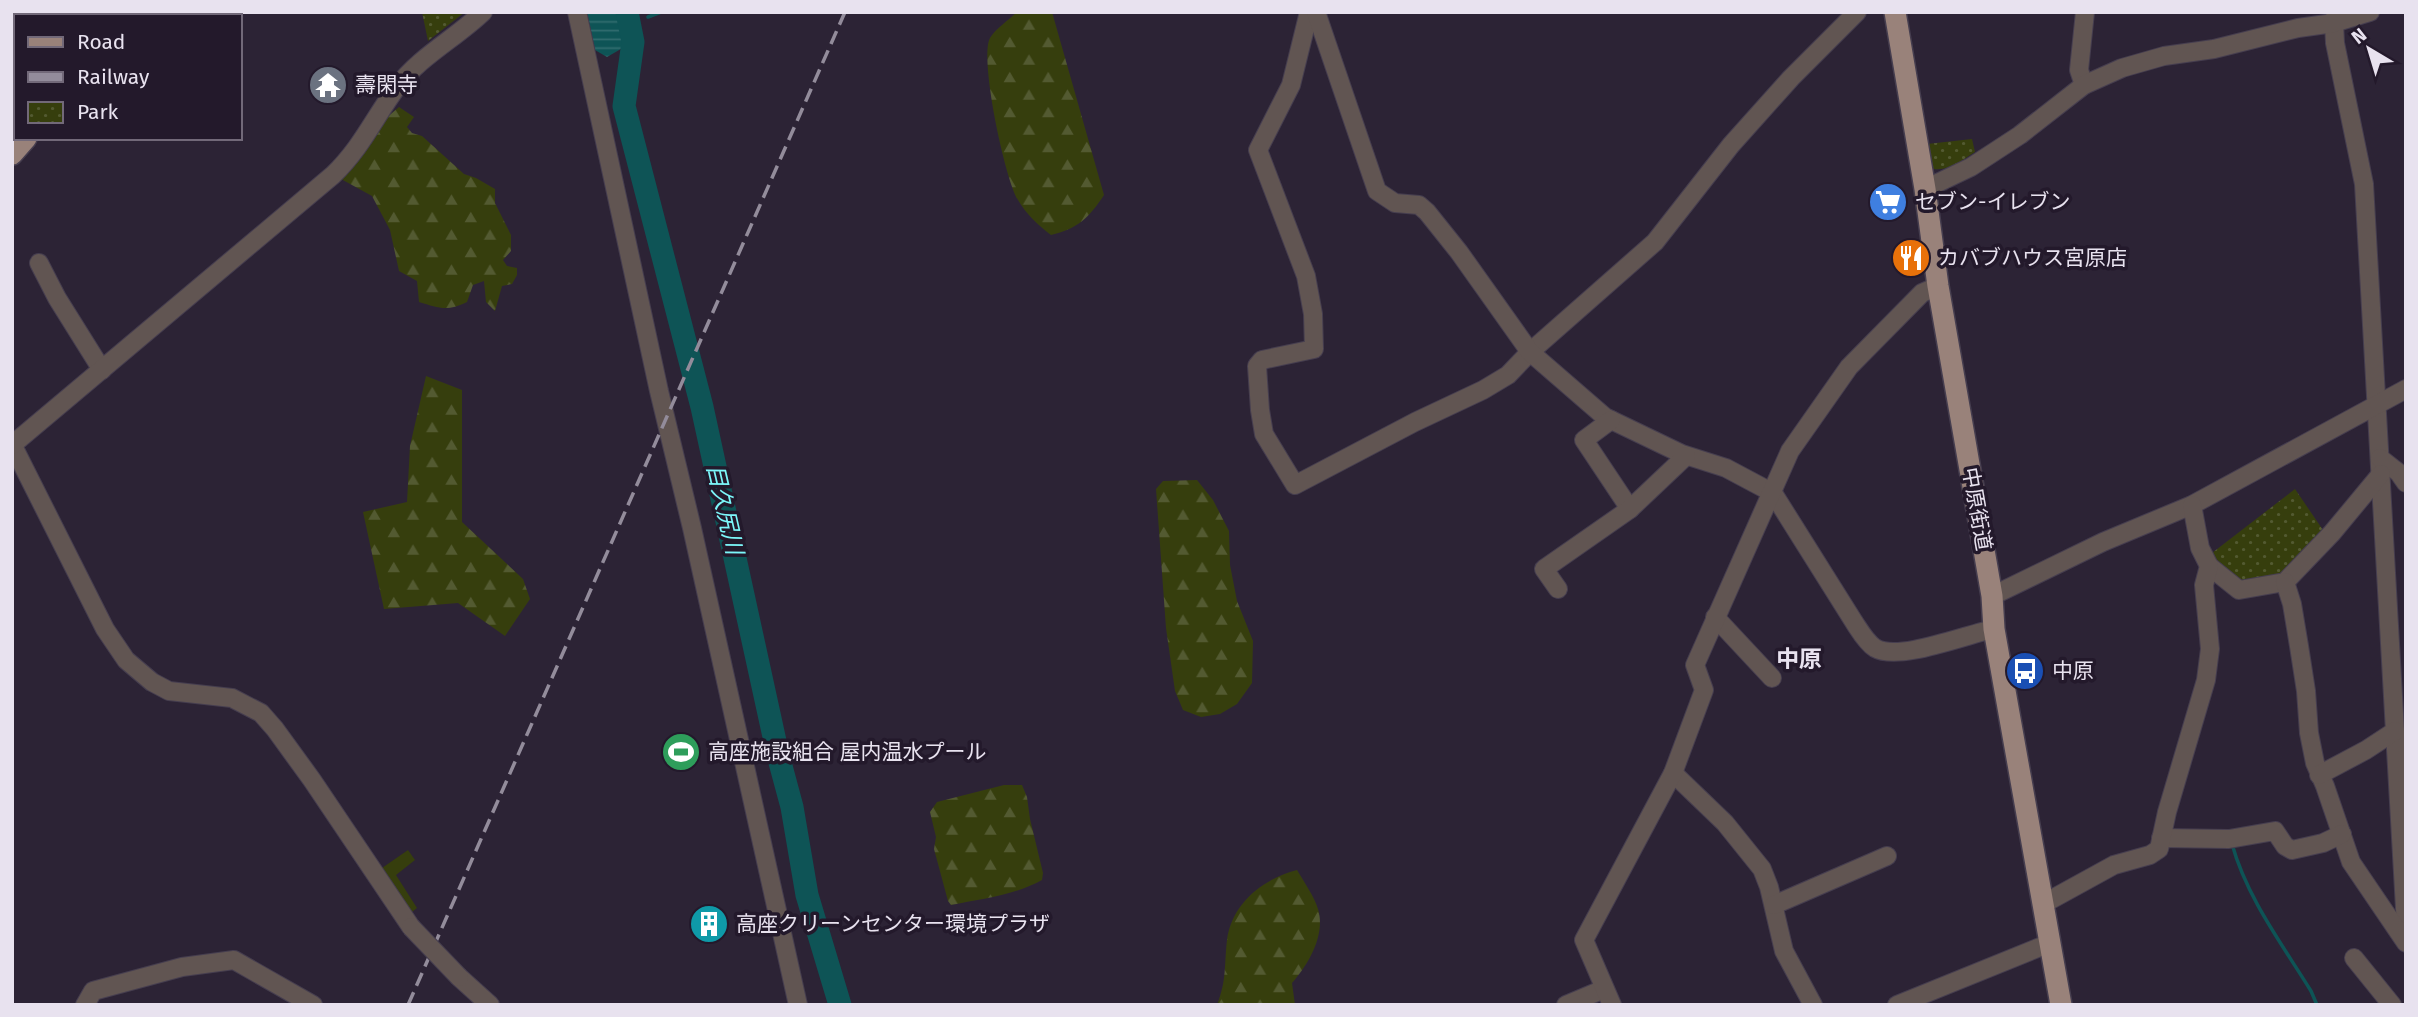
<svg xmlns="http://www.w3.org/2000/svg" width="2418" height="1017" viewBox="0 0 2418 1017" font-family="'Fira Sans','Noto Sans JP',sans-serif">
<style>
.grass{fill:#363e0d}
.forest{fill:url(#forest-firs)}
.park{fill:url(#park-dots)}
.water{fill:url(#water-rules)}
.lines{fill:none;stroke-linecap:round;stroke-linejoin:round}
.stream{stroke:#0e5456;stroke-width:3.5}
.river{stroke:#0e5456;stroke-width:23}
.minor-casing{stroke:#463e4f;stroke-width:20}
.major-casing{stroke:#463e4f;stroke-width:24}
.minor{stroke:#615552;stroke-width:18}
.major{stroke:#99827a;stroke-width:21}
.rail{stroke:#938c9b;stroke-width:3.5;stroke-dasharray:14 7;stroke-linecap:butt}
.minor-bridge-casing{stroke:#463e4f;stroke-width:20;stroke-linecap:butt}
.minor-bridge{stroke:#615552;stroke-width:18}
.labels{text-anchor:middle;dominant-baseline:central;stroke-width:7;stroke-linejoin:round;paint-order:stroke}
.poi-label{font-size:21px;fill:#e8e2ef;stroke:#23192b;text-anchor:start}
.street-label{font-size:21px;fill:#e8e2ef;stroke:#23192b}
.water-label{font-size:23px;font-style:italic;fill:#7cf7fa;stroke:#23192b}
.neighbourhood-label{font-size:23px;font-weight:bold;fill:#e8e2ef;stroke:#23192b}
</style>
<defs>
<pattern id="forest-firs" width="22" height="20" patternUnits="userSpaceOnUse" patternTransform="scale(1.75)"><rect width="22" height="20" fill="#363e0d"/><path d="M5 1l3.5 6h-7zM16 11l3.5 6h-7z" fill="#535a31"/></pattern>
<pattern id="park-dots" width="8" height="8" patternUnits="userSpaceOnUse" patternTransform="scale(1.75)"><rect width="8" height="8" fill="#363e0d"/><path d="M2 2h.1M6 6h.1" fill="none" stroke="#535a31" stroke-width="1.8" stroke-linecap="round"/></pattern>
<pattern id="water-rules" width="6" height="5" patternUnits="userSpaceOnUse" patternTransform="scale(1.75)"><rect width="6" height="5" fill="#0e5456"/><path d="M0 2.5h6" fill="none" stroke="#316c6f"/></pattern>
</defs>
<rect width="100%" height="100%" fill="#2c2335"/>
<path class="grass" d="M 408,850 L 415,860 L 396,875 L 417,908 L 407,916 L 382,868 Z"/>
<g class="forest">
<path d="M 1017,12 L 1052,12 L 1104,195 C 1089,218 1077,229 1051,235 C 1038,225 1026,214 1018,200 C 1005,179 979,58 990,38 C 995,29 1009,20 1017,12 Z"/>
<path d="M 399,107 L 414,117 L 407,127 L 412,133 L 422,136 L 464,174 L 476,178 L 495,189 L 495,203 L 511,235 L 511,251 L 503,260 L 507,266 L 517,268 L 517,275 L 512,284 L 502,286 L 495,311 L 486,302 L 484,281 L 473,285 L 467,302 C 447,312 439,308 419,302 L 417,281 L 399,271 L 390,230 L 372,196 L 341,179 L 359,142 L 372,141 L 385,119 Z"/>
<path d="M 426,376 L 462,390 L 462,522 L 523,579 L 530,599 L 505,636 L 458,603 L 384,609 L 363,512 L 407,502 L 410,446 Z"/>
<path d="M 1197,480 L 1213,500 L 1229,531 L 1230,565 L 1237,601 L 1253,641 L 1252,683 L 1237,704 L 1220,714 L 1201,717 L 1183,710 L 1175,691 L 1166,628 L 1156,489 L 1163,481 Z"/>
<path d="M 1004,785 L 1022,785 L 1027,797 L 1030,819 L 1043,873 L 1042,880 C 1015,895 981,899 951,905 L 948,901 L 934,849 L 936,837 L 930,812 L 937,802 Z"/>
<path d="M 1297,870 C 1304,882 1314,896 1318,909 C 1326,935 1308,965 1292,983 L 1295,1005 L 1217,1005 C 1227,979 1224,966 1227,940 C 1232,903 1263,879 1297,870 Z"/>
</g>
<g class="park">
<path d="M 422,12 L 465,12 L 428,41 Z"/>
<path d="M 1972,139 L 1975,152 C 1962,160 1950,171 1934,169 L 1930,164 L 1927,144 Z"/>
<path d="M 2295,489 L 2325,533 L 2284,575 L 2240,585 L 2210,559 L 2212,553 Z"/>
</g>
<path class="water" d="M 587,12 L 635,12 L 640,32 L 633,42 L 607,57 L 595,50 Z"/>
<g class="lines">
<g class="stream">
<path d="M 648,17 L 661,12"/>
<path d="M 2232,844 C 2247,898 2282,944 2311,991 L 2317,1005"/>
</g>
<path class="river" d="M 627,12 L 633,42 L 624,106 L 702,407 L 778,755 L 792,807 L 807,895 L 840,1005"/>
<defs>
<g id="minor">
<path d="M 577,12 L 659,391 L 692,528 L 798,1005"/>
<path d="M 1309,12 L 1291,85 L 1258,150 L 1306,276 L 1313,314 L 1314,349 L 1262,360 L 1257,366 L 1260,410 L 1264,434 L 1295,485 L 1415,422 L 1483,390 L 1508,375 L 1530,352 L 1655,242 L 1731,145 L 1791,78 L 1857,12"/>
<path d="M 1316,12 L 1377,191 L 1395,203 L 1419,205 L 1427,212 L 1459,252 L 1530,352 L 1605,417 L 1682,454 L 1726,468 L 1773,493 L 1854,622 C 1860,631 1866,642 1875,648 C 1899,662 1967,634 1994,629"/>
<path d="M 2336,12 L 2334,23 L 2335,43 L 2364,184 L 2406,926"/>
<path d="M 2084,85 L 2079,70 L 2085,12"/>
<path d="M 1925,189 L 1971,167 L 2020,135 L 2084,85 L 2122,68 L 2164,56 L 2214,49 L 2298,28 L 2334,23 L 2370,12"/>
<path d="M 39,263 L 57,298 L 102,370"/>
<path d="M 1611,420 L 1584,440 L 1630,509"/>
<path d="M 12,444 L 105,629 L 126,660 L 152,682 L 169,691 L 232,698 L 261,713 L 275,729 L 312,780 L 411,927"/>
<path d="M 12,445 L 333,175 C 362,147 374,118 397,87 C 419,57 456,38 483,12"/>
<path d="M 2380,458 L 2399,473 L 2406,483"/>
<path d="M 2209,566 L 2239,590 L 2285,582 L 2332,533 L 2381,474"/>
<path d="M 2285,582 L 2292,604 L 2299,646 L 2306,691 L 2309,733 L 2315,763 L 2325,786 L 2351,862 L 2406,943"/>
<path d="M 1558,589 L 1544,569 L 1630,509 L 1686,456"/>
<path d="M 1992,596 L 2103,542 L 2192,505 L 2406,389"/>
<path d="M 1715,617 L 1772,678"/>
<path d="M 1673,773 L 1725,823 L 1762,869 L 1769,887 L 1784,951 L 1813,1005"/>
<path d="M 2319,775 L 2366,750 L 2395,731"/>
<path d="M 2161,838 L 2229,839 L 2275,831 L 2285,846 L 2292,850 L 2323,843 L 2342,834"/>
<path d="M 2043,904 L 2114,865 L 2150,855 L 2159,849 L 2167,812 L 2206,680 L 2210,649 L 2204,585 L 2209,566 L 2200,548 L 2192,505"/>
<path d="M 1774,905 L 1887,856"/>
<path d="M 2354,958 L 2392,1005"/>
<path d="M 459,977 L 490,1005"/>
<path d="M 85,1005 L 93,991 L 182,967 L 234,960 L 313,1005"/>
<path d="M 1566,1005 L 1604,989"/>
<path d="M 1612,1005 L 1584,940 L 1673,773 L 1704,690 L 1695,665 L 1790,451 L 1849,367 L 1922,293 L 1938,286"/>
<path d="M 1897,1005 L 2050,943"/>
</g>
<g id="major">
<path d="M 1895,12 L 1925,189 L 1938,286 L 1992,596 L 1994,629 L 2061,1005"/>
<path d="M 120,16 L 124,12"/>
<path d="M 139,16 L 142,12"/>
<path d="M 12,154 L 26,138"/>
</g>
</defs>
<use href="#minor" class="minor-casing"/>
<use href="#major" class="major-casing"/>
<use href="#minor" class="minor"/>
<use href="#major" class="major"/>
<path class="rail" d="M 408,1005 L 845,12"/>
<defs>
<path id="minor-bridge" d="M 411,927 L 459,977"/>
</defs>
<use href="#minor-bridge" class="minor-bridge-casing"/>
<use href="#minor-bridge" class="minor-bridge"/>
</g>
<defs>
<symbol id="temple-disc" viewBox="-11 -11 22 22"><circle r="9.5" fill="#6b7280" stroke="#23192b"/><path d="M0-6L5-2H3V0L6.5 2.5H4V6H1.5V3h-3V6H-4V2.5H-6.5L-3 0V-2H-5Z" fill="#fff"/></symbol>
<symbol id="supermarket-disc" viewBox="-11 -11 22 22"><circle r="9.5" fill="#3f7fe0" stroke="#23192b"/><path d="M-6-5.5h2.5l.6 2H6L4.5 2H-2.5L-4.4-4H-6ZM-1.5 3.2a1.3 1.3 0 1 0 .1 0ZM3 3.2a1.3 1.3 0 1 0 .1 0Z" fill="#fff"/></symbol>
<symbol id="restaurant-disc" viewBox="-11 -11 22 22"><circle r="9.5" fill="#e8710a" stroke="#23192b"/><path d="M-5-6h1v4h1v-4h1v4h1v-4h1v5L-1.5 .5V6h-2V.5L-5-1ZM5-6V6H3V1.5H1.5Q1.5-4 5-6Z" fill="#fff"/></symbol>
<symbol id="bus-disc" viewBox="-11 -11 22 22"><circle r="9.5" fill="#1a4fb4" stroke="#23192b"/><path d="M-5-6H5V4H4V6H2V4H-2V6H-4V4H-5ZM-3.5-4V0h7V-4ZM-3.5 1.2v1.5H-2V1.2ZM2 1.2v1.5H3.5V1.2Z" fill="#fff"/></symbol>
<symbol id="stadium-disc" viewBox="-11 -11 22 22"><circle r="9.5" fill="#2e9e5b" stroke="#23192b"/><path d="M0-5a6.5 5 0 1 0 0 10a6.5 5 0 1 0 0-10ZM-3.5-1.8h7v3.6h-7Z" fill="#fff"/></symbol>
<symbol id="building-disc" viewBox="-11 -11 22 22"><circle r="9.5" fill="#0f9aa8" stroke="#23192b"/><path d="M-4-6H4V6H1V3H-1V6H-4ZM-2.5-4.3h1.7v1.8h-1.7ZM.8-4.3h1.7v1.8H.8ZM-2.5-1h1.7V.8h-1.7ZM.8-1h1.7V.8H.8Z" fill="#fff"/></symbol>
</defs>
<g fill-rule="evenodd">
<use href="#temple-disc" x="306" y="63" width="44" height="44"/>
<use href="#supermarket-disc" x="1866" y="180" width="44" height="44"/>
<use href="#restaurant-disc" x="1889" y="236" width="44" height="44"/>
<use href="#bus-disc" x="2003" y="649" width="44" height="44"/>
<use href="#stadium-disc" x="659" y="730" width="44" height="44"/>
<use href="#building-disc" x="687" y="902" width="44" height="44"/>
</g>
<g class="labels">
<g class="poi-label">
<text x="355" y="85">壽閑寺</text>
<text x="1915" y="202">セブン-イレブン</text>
<text x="1938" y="258">カバブハウス宮原店</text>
<text x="2052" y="671">中原</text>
<text x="708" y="752">高座施設組合 屋内温水プール</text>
<text x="736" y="924">高座クリーンセンター環境プラザ</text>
</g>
<g class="street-label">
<text transform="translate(1977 509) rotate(80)">中原街道</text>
</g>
<g class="water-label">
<text transform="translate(725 509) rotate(77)">目久尻川</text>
</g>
<g class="neighbourhood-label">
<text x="1799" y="659">中原</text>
</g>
</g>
<rect width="2418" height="1017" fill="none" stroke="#e8e2ef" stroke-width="28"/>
<rect x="14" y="14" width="228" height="126" fill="#23192b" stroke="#726979" stroke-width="2"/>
<rect x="28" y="37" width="35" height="10" fill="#99827a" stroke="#726979" stroke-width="2"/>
<text x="77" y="49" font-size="21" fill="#e8e2ef">Road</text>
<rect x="28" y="72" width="35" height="10" fill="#938c9b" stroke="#726979" stroke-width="2"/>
<text x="77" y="84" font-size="21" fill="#e8e2ef">Railway</text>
<rect x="28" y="102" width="35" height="21" fill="url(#park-dots)" stroke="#726979" stroke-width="2"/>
<text x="77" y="119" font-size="21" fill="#e8e2ef">Park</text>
<g transform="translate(2369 49) rotate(322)" stroke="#23192b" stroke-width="5" paint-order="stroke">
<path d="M0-5L12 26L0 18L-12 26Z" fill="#e8e2ef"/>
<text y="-10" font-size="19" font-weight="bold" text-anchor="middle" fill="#e8e2ef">N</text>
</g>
</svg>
